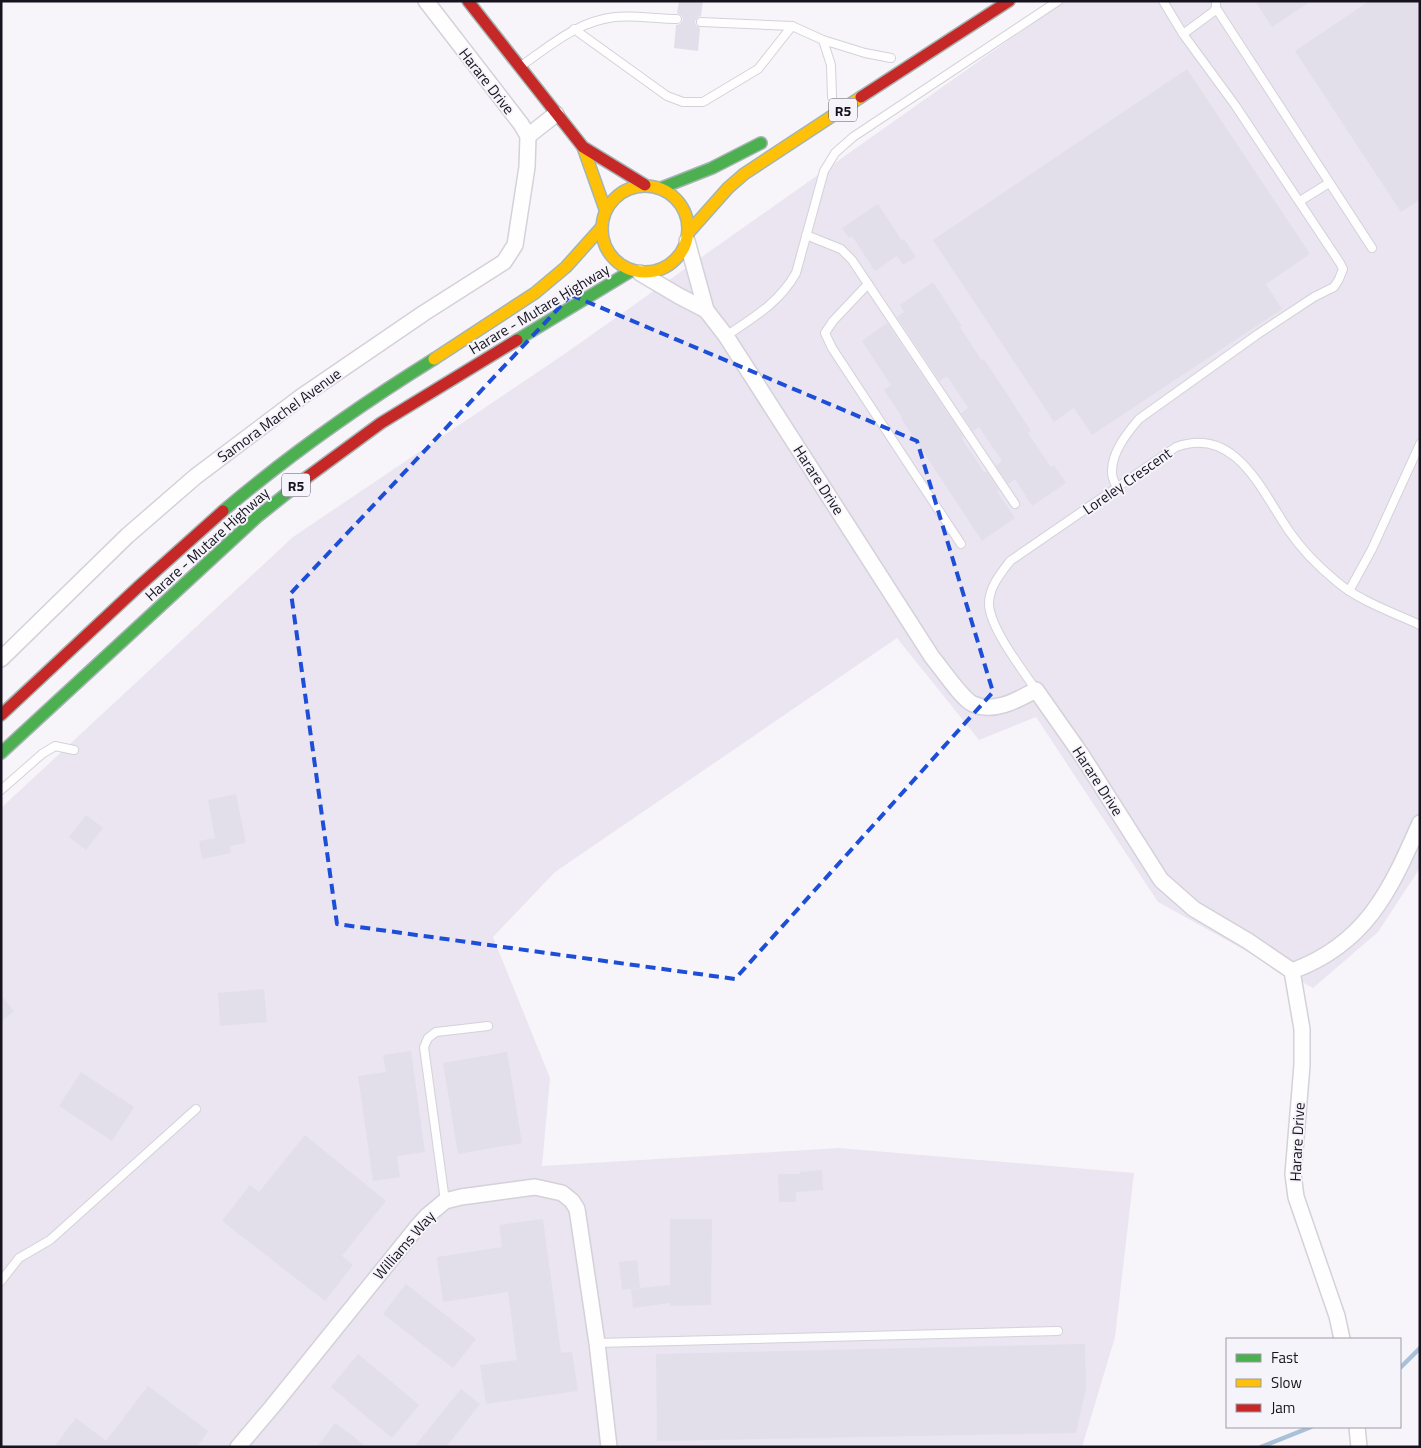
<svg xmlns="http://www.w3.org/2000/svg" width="1421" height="1448" viewBox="0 0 1421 1448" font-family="'Titillium Web',sans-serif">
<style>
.built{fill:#eae5f0}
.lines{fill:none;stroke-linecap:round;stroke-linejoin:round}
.stream{stroke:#a8c0d8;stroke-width:4.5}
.building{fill:#e3dfea}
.lane-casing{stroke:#d4d1d9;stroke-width:10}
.street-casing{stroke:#d4d1d9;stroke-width:18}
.fast-casing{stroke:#a4b4b2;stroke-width:14}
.slow-casing{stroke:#a4b4b2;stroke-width:14}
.jam-casing{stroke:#a4b4b2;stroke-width:14}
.lane{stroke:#fefefe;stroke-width:8}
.street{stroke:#fefefe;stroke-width:15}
.fast{stroke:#4caf50;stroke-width:11}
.slow{stroke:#ffc107;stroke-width:11}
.jam{stroke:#c62828;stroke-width:11}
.marked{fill:none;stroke:#1d4ed8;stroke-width:4;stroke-dasharray:10 6;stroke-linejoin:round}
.labels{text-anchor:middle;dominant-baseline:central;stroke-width:4;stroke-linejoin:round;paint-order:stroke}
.shield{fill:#f6f4fb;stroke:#5a5660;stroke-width:1}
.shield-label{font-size:14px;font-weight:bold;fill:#17131e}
.street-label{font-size:15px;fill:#17131e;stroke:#f6f4fb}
</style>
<rect width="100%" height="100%" fill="#f7f5fa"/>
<path class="built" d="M 1064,1 L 1420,1 L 1420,868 L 1378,932 L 1313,988 L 1158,902 L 1036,717 L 979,740 L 897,638 L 555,872 L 493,937 L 550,1078 L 542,1166 L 839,1148 L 1134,1173 L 1115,1337 L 1082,1447 L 1,1447 L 1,808 L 293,537 L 563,355 Z"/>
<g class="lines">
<g class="stream">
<path d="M 1400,1368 L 1420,1348"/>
<path d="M 1261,1447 L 1311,1427"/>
</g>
</g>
<g class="building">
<path d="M 679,1 L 703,1 L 701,16 L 698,17 L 695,21 L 696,25 L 700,28 L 698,51 L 674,48 L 676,25 L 680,24 L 683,20 L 682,16 L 677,13 Z"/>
<path d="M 1255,1 L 1311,1 L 1272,27 Z"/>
<path d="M 1369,1 L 1420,1 L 1420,200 L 1401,212 L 1295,51 Z"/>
<path d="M 1187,69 L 1310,254 L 1266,284 L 1282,309 L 1092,435 L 1074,408 L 1054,422 L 933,240 Z"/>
<path d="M 878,204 L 902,241 L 904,239 L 916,257 L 903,265 L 897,256 L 875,271 L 852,236 L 849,238 L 842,228 Z"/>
<path d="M 933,282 L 962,326 L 960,327 L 982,361 L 984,359 L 1031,431 L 1028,433 L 1051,467 L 1054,465 L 1066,483 L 1032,506 L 1015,479 L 1008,484 L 996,466 L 1002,461 L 979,427 L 973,431 L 961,413 L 968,408 L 947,376 L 940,381 L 897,317 L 904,312 L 900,305 Z"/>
<path d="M 887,323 L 964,437 L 962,439 L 984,472 L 987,472 L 999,490 L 997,491 L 1015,518 L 982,541 L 901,418 L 902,417 L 884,390 L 891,385 L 862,341 Z"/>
<path d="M 236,794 L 246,843 L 230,846 L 231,853 L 202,859 L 199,841 L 215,838 L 208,800 Z"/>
<path d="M 86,815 L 103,828 L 86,850 L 69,837 Z"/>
<path d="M 264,989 L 267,1022 L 220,1026 L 218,993 Z"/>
<path d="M 1,995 L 14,1011 L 1,1022 Z"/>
<path d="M 411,1051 L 425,1152 L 397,1156 L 400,1177 L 373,1181 L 358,1076 L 386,1072 L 383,1055 Z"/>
<path d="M 507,1052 L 522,1143 L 458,1154 L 443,1063 Z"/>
<path d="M 81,1072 L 134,1107 L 112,1141 L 59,1106 Z"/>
<path d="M 305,1135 L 386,1201 L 342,1256 L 353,1265 L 325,1301 L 222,1221 L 250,1185 L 259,1192 Z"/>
<path d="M 822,1170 L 823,1190 L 796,1192 L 796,1202 L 779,1202 L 778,1174 L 800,1174 L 800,1172 Z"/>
<path d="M 543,1219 L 561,1353 L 572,1352 L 578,1391 L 486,1404 L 480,1365 L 517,1360 L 508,1292 L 443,1302 L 437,1257 L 502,1247 L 499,1225 Z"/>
<path d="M 670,1219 L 712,1219 L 711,1305 L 670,1306 L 670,1303 L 633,1308 L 631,1289 L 670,1285 Z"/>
<path d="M 637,1260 L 640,1288 L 622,1290 L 619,1262 Z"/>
<path d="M 406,1284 L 476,1339 L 453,1368 L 383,1314 Z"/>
<path d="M 1085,1344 L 1086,1388 L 1076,1433 L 657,1441 L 656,1354 Z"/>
<path d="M 358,1354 L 419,1405 L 392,1438 L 331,1387 Z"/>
<path d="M 148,1386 L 208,1431 L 197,1447 L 54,1447 L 76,1418 L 106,1441 Z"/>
<path d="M 461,1389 L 480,1404 L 446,1447 L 414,1447 Z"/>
<path d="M 335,1423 L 353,1436 L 366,1447 L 317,1447 Z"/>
</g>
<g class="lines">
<defs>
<g id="lane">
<path d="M 1216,8 L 1372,248"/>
<path d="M 701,22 L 792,26 L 823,40 L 865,53 L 891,58"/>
<path d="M 574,29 L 667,96 L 683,102 L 703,102 L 758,69 L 792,26"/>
<path d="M 1183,34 L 1213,12 L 1216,8 L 1216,1"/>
<path d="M 823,40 L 831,65 L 832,97"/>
<path d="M 521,66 C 551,45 578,21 615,17 C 634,15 658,19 677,19"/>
<path d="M 1300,201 L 1329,183"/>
<path d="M 806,235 L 841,249 L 852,260 L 1015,504"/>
<path d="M 868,284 L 833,321 L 825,333 L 832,348 L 961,544"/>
<path d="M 726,336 C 753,318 780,302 796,273 L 824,171 L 835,153 L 853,137 L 1058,1"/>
<path d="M 1117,488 C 1115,483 1112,478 1112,473 C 1111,453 1127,433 1139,419 L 1258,334 L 1314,297 L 1334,287 L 1339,279 L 1343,269 L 1340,263 L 1235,105 L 1183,34 L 1163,1"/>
<path d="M 1349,591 L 1372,549 L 1420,444"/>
<path d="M 1036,690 C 1022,669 988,626 989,602 C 990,586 1001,573 1010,561 L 1176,447 C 1236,425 1262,492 1289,531 C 1302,550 1319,567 1336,581 C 1359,601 1392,612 1420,625"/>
<path d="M 1,790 L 42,754 L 55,746 L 74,750"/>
<path d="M 445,1201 L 424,1047 L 428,1038 L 436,1032 L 488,1026"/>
<path d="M 1,1281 L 19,1258 L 50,1240 L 196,1109"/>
<path d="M 597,1343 L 1058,1331"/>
</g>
<g id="street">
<path d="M 528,136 L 556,114"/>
<path d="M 687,241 L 706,310 L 726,336 L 932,657 C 942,669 962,699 973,704 C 994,714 1019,699 1036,690 L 1081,754 L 1161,880 L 1194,909 L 1248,941 L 1292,971 L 1302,1029 L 1302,1065 L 1293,1174 L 1296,1197 L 1337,1316 L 1342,1339"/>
<path d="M 640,273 L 679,296 L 706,310"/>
<path d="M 1,659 L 127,536 L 195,477 L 301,397 L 424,313 L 504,262 L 515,245 L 527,167 L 528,136 L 521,124 L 426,1"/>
<path d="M 1292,971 C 1366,944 1390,891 1420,823"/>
<path d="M 1357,1427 L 1359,1447"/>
<path d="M 238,1447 L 272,1407 L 418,1226 L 427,1216 L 445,1201 L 461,1197 L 535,1187 L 562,1193 L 572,1201 L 577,1209 L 597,1343 L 609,1447"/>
</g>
<g id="fast">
<path d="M 661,188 L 712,168 L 761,143"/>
<path d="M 517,340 L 631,271"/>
<path d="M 223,511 C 289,455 360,405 434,359"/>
<path d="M 1,753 L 257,517 L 306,478"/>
</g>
<g id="slow">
<path d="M 583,147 L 605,209"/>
<circle cx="645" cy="229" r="43"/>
<path d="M 688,233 L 728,188 L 744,174 L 861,97"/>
<path d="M 434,359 L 535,293 L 566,267 L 601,228"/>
</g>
<g id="jam">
<path d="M 468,1 L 583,147 L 645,185"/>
<path d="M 861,97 L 1009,1"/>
<path d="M 306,478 L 381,423 L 517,340"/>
<path d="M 1,715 L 138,587 L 223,511"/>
</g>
</defs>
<use href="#lane" class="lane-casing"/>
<use href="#street" class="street-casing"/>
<use href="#fast" class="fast-casing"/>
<use href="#slow" class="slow-casing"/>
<use href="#jam" class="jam-casing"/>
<use href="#lane" class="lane"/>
<use href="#street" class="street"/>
<use href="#fast" class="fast"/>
<use href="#slow" class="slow"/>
<use href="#jam" class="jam"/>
</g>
<path class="marked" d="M 571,295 L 917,441 L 993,692 L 735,979 L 337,924 L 291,593 Z"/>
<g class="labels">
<g class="shield">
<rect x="829" y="98.5" width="28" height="23" rx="4"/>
<rect x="282" y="473.5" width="28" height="23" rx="4"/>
</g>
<g class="shield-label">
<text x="843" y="110">R5</text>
<text x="296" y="485">R5</text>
</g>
<g class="street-label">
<text transform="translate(487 81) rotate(52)">Harare Drive</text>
<text transform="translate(539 309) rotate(-31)">Harare - Mutare Highway</text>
<text transform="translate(279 415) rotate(-36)">Samora Machel Avenue</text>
<text transform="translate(819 480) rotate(57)">Harare Drive</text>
<text transform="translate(1127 481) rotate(-35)">Loreley Crescent</text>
<text transform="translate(207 544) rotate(-42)">Harare - Mutare Highway</text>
<text transform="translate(1098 781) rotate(57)">Harare Drive</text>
<text transform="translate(1297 1142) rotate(-87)">Harare Drive</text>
<text transform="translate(404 1245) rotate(-49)">Williams Way</text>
</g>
</g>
<rect width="1421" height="1448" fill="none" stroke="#17131e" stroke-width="5"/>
<rect x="1226" y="1338" width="175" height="90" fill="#f6f4fb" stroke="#9d9aa3"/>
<rect x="1236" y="1354" width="25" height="8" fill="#4caf50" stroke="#9d9aa3"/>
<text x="1271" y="1363" font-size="15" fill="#17131e">Fast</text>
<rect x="1236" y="1379" width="25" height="8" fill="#ffc107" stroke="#9d9aa3"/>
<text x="1271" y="1388" font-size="15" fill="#17131e">Slow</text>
<rect x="1236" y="1404" width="25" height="8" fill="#c62828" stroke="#9d9aa3"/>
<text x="1271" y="1413" font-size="15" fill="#17131e">Jam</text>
</svg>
